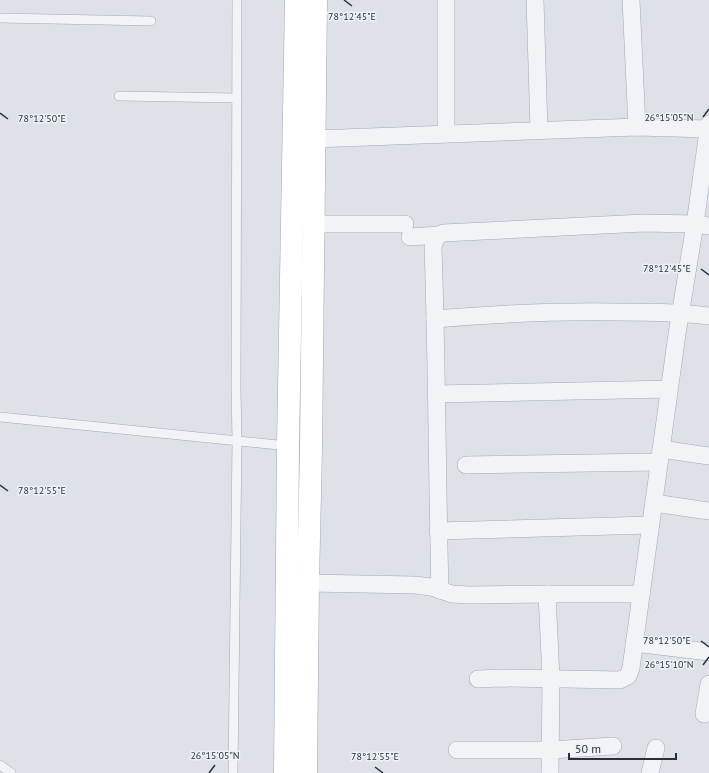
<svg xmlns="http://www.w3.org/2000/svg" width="709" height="773" viewBox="0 0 709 773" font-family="'PT Sans',sans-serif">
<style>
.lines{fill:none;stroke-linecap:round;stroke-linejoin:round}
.lane-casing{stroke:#a3a9b2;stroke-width:10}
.street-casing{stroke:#a3a9b2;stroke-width:18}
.primary-casing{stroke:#9da8b3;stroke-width:23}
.lane{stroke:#f1f3f6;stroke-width:9}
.street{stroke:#f1f3f6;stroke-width:17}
.primary{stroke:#fff;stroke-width:22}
.ticks{fill:none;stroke:#27313e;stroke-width:1.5}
.ticks-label{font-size:10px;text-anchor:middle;fill:#27313e;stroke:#edf1f5;stroke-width:3;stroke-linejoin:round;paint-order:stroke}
</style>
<rect width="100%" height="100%" fill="#dee2e8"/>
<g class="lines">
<defs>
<g id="lane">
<path d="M 0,18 L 151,21"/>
<path d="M 119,96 L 237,98"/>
<path d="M 0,417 L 288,446"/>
<path d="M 0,765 L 11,773"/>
<path d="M 233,773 L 237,441 L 236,388 L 237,0"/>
</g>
<g id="street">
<path d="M 535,0 L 539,130"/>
<path d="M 631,0 L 637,127"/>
<path d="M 446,134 L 446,0"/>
<path d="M 314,139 L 637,127 L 709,129"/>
<path d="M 314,224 L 405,224"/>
<path d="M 410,237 L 439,235"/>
<path d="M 435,319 C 495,314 555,311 615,312 C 647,312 677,312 709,316"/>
<path d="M 437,394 L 669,389"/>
<path d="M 661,449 L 709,456"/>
<path d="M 466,465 L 659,462"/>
<path d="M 654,503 L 709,511"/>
<path d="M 438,531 L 650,525"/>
<path d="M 308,583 L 415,585 L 431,587 L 452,594 L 468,595 L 547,594 L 641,594"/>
<path d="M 440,590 C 437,476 437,361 433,247 C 435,240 436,236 443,233 L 644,223 L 695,224 L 709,124"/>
<path d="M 547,594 L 551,678 L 550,773"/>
<path d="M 634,643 L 709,652"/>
<path d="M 478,679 L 501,678 L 620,680 L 628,676 L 631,668 L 677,334 L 695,224 L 709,226"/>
<path d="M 704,714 L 709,684"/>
<path d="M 457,750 L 551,750 L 613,746"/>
<path d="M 650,773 L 656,748"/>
</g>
<g id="primary">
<path d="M 285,773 L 288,446 L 296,0"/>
<path d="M 306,773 L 308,583 L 311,448 L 316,0"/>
</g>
</defs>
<use href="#lane" class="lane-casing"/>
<use href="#street" class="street-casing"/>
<use href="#primary" class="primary-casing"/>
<use href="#lane" class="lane"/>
<use href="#street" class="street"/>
<use href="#primary" class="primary"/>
</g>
<path class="ticks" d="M 344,0 L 352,6M 0,113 L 8,119M 703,117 L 709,109M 701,269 L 709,275M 0,485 L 8,491M 701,641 L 709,647M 703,665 L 709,657M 375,767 L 383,773M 209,773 L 215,765"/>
<g class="ticks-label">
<text x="352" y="20">78°12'45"E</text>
<text x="669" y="121">26°15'05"N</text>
<text x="42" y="122">78°12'50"E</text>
<text x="667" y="272">78°12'45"E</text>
<text x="42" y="494">78°12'55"E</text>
<text x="667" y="644">78°12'50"E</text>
<text x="669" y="668">26°15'10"N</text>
<text x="215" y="759">26°15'05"N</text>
<text x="375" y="760">78°12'55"E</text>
</g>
<path d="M569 753v6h107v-6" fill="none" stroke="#27313e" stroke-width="2"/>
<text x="575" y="753" font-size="12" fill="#27313e" stroke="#edf1f5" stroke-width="3" paint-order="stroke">50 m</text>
</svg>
